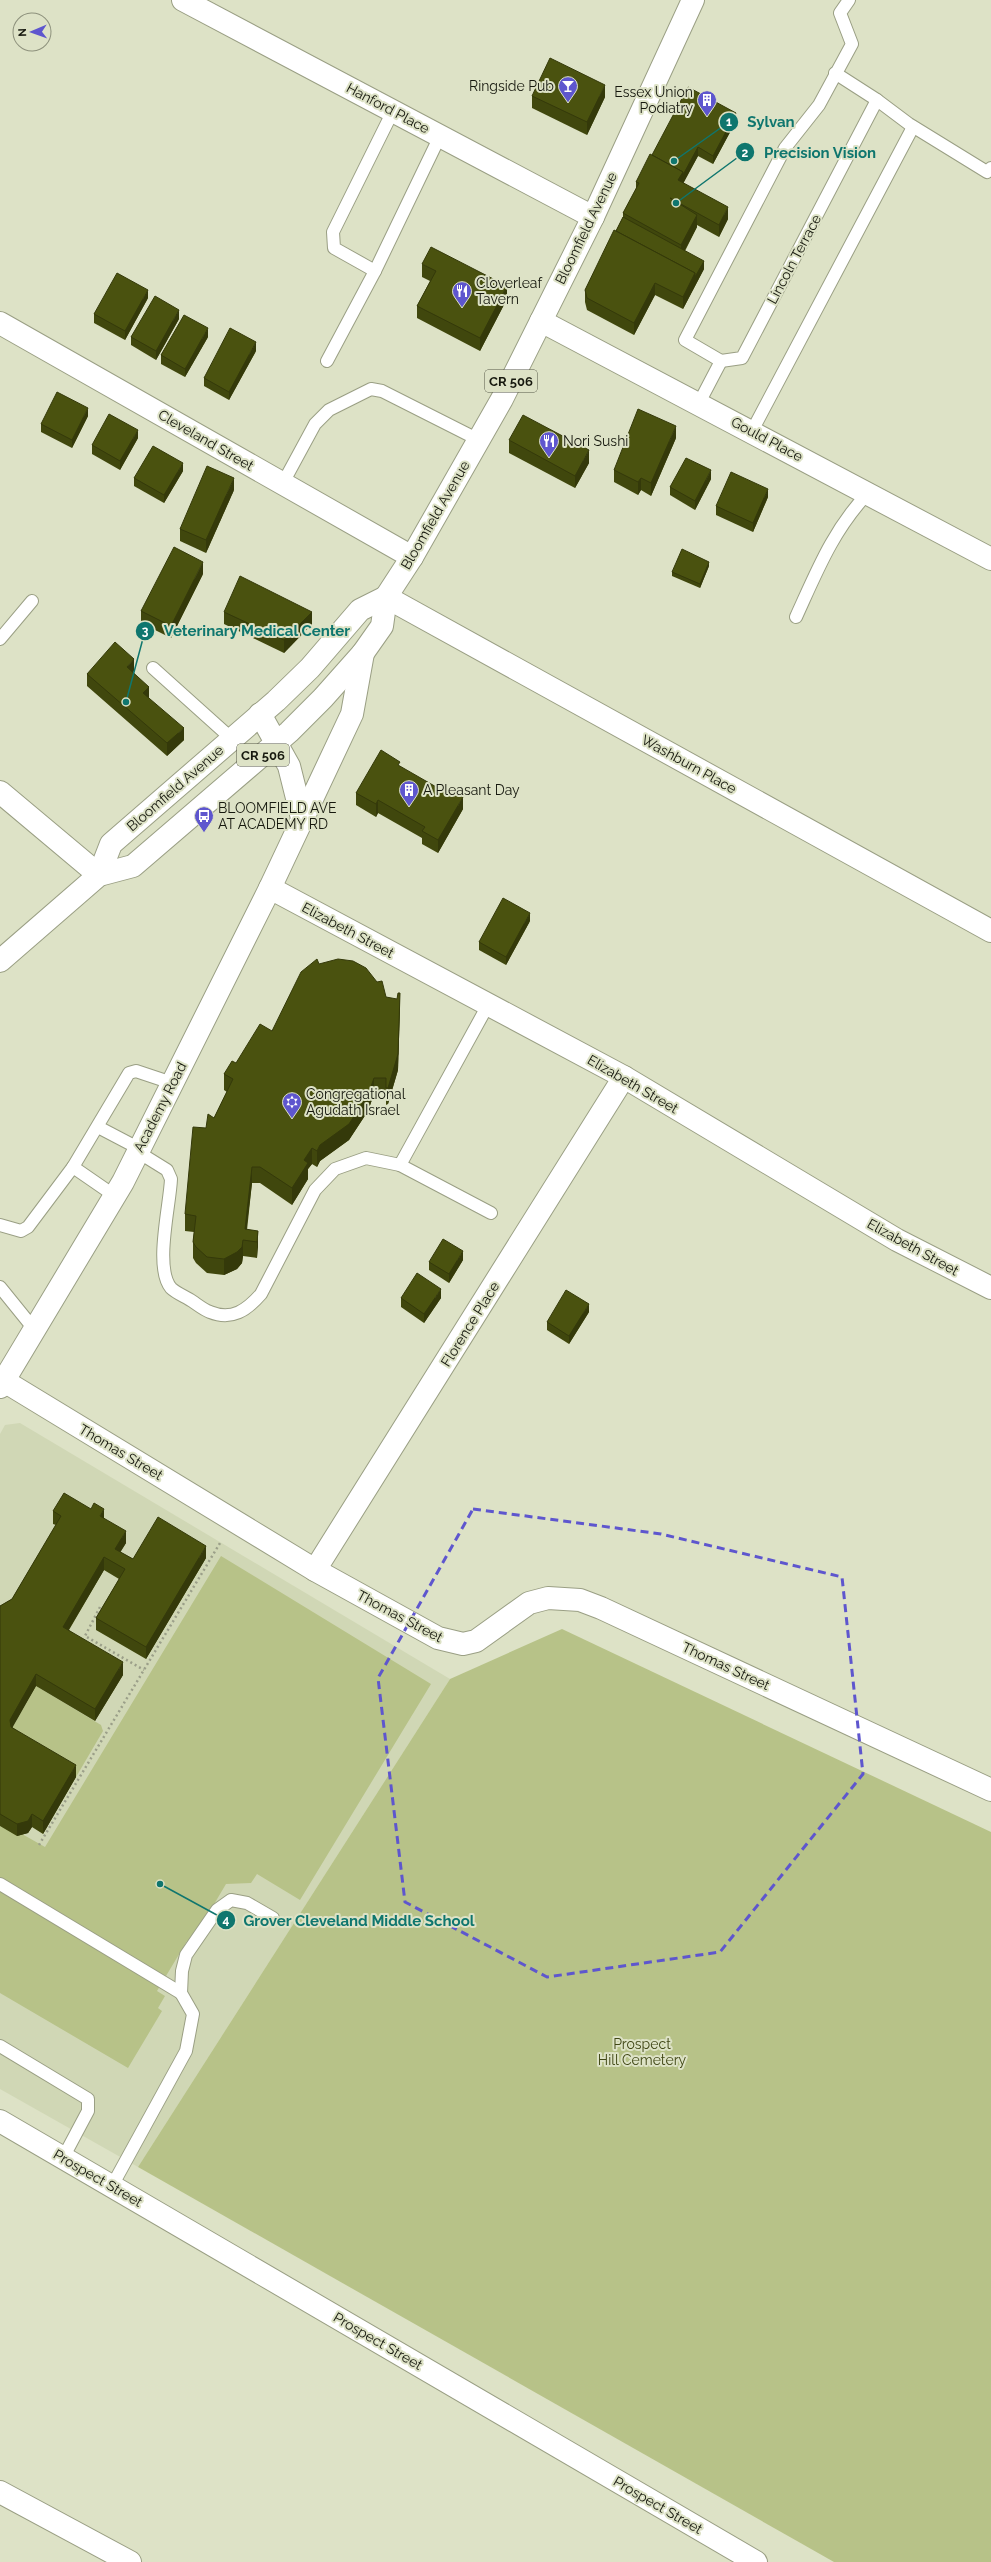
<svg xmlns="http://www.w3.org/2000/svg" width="991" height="2562" viewBox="0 0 991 2562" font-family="Raleway,sans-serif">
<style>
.built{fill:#d0d7b5}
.green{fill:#b7c288}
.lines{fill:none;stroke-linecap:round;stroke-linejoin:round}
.lane-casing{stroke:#9a9f84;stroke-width:14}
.street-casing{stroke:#9a9f84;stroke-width:24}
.secondary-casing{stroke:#9a9f84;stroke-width:24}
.primary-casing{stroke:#9a9f84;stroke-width:24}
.path{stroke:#9b9f89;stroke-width:2.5;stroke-dasharray:2 3;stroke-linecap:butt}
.lane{stroke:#fff;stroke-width:12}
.street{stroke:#fff;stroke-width:22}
.secondary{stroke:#fff;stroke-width:22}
.primary{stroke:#fff;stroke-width:22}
.wall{fill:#40470d}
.shaded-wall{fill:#34390a}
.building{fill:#4a520f;stroke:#34390a}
.marked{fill:none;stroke:#5e56ce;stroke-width:3;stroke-dasharray:8 5;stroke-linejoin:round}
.labels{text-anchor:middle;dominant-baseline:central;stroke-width:4;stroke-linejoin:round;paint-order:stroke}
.shield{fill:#dde2c6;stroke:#525545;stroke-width:1}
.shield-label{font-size:13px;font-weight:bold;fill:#16180e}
.poi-label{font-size:14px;fill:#16180e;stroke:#dde2c6;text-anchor:start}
.street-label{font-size:14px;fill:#16180e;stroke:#dde2c6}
.park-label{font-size:14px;fill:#404715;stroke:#dde2c6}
.leader{fill:none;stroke:#0f766e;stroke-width:1.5}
.callout-dot{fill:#0f766e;stroke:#dde2c6;stroke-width:1.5}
.mark-label{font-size:12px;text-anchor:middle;font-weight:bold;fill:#fff}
.callout-label{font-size:15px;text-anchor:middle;font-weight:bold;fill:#0f766e;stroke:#dde2c6;stroke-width:4;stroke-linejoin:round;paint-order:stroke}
</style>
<rect width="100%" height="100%" fill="#dde2c6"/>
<path class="built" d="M 20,1423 L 450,1679 L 138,2167 L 0,2089 L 0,1434 L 5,1425 Z"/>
<g class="green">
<path d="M 221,1556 L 431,1684 L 300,1900 L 257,1874 L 251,1883 L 226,1884 L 191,1943 L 187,1941 L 157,1991 L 165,1996 L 158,2008 L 162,2011 L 128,2068 L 0,1993 L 0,1826 L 22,1834 L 45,1847 Z"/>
<path d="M 562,1629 L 991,1832 L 991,2562 L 834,2562 L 138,2167 L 450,1679 Z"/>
<path d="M 36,1686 L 101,1725 L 103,1731 L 76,1777 L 10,1732 Z"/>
</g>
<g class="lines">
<defs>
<g id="lane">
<path d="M 835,73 L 877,100 L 909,124 L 987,172 L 991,168"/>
<path d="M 375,271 L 440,136"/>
<path d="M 327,361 L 375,271 L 334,248 L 333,232 L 393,111"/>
<path d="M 721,361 L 685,340 L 785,148 L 819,105 L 852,44 L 840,13 L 849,0"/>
<path d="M 721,361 L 742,358 L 877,100"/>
<path d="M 699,403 L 721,361"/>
<path d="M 752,431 L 913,127"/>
<path d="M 283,483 L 315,424 L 329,410 L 371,389 L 382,391 L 479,440"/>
<path d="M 796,617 C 817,571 833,530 868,493"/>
<path d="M 0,639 L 32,601"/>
<path d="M 153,668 L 232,739"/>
<path d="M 98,1127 L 140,1149"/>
<path d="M 138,1152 L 167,1170 L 171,1179 C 170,1205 154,1268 171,1288 C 176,1293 186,1297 192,1301 C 198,1305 204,1310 210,1312 C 232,1321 247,1310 261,1294 L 315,1190 L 335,1169 L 366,1158 L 400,1165 L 491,1213"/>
<path d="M 400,1165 L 488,1005"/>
<path d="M 73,1167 L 115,1196"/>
<path d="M 0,1225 L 21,1231 L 28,1227 L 73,1167 L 129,1073 L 136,1071 L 172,1083"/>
<path d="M 0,1287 L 34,1329"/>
<path d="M 0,1884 L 181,1993"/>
<path d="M 0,2046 L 88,2099 L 88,2111 L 63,2158"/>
<path d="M 112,2186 L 186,2051 L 193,2014 L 181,1993 L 182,1971 L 186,1955 L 217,1910 L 231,1900 L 247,1903 L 273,1918"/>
</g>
<g id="street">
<path d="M 183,0 L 593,217"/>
<path d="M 541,321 L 991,559"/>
<path d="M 0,323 L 412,557"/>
<path d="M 386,597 L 991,931"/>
<path d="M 260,714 L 289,766 L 302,818"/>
<path d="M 270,888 L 624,1077 L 897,1240 L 991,1288"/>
<path d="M 4,1381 L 315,1570 L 438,1638 L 463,1644 L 476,1641 L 529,1603 L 548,1598 L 580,1600 L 601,1608 L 991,1790"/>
<path d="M 0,1387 L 123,1182 L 270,888 L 352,714 L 363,653"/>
<path d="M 315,1570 L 624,1077"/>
<path d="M 0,2121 L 756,2562"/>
<path d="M 0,2492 L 130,2562"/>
</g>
<path id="secondary" d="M 0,792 L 99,875"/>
<g id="primary">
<path d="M 99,875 L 111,844 L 276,701 L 310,668 L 360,610 L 386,597"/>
<path d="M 0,961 L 99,875 L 133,866 L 289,732 L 323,698 L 363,653 L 382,626 L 386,597 L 412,557 L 502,399 L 593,217 L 693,0"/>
</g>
</defs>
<use href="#lane" class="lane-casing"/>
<use href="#street" class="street-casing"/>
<use href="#secondary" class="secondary-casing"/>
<use href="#primary" class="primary-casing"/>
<g class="path">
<path d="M 100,1607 L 85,1636 L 144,1670"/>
<path d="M 39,1845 L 220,1543"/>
</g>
<use href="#lane" class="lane"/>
<use href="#street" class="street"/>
<use href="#secondary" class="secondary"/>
<use href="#primary" class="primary"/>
</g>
<g class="wall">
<path d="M 532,96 L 605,97 L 587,135 L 532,108 Z"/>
<path d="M 736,121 L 713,164 L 698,156 L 683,183 L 728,219 L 719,237 L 697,225 L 697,227 L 685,251 L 704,269 L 683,309 L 655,295 L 634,335 L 587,310 L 585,302 L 585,290 L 623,217 L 623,213 L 636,189 L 636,182 L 652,155 Z"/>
<path d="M 422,264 L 507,299 L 480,351 L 417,318 L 417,306 L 430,281 L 422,277 Z"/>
<path d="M 148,298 L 125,340 L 94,323 L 94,314 Z"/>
<path d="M 179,319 L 156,360 L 131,345 L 131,337 Z"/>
<path d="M 208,337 L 185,377 L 161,364 L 161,355 Z"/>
<path d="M 256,351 L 229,400 L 204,386 L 204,378 Z"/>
<path d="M 88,416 L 72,448 L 41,432 L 41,424 Z"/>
<path d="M 138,438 L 120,470 L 92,454 L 92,445 Z"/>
<path d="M 676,438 L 651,496 L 641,490 L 638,495 L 614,482 L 614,470 Z"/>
<path d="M 509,440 L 589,463 L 575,488 L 509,453 Z"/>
<path d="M 183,471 L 164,503 L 134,486 L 134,478 Z"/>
<path d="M 711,479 L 695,510 L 670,495 L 670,487 Z"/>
<path d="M 234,490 L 206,553 L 180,541 L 180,529 Z"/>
<path d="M 768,497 L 753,532 L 716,515 L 716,506 Z"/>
<path d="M 709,566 L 700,588 L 672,576 L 672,572 Z"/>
<path d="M 203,574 L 171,638 L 141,623 L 141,611 Z"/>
<path d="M 224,612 L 312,624 L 284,653 L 224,624 Z"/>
<path d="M 134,671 L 133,672 L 149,698 L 184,740 L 167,756 L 87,686 L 87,674 Z"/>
<path d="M 400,767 L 463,809 L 438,853 L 422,844 L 422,838 L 378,813 L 376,817 L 356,805 L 356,793 Z"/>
<path d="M 530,921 L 506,965 L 479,950 L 479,942 Z"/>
<path d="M 319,964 L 386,997 L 400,1009 L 398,1070 L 388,1104 L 386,1105 L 386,1094 L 374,1094 L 368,1111 L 349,1140 L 320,1161 L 317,1167 L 312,1164 L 308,1169 L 308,1179 L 292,1205 L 260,1183 L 252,1183 L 247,1230 L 258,1231 L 257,1258 L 243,1256 L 242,1263 L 237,1269 L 224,1275 L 207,1273 L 196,1263 L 193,1258 L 193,1242 L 194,1232 L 185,1231 L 185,1214 L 206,1128 L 214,1118 L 227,1092 L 224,1090 L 224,1074 L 236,1063 L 272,1031 Z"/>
<path d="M 463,1260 L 449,1283 L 429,1270 L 429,1262 Z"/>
<path d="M 401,1298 L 441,1298 L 424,1323 L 401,1307 Z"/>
<path d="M 589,1312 L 569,1344 L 547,1330 L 547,1322 Z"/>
<path d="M 53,1511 L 104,1518 L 126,1543 L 120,1552 L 133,1559 L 206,1558 L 146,1659 L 96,1630 L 96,1618 L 119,1579 L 104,1570 L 69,1630 L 123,1675 L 95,1721 L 36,1686 L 12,1727 L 76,1777 L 43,1834 L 32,1827 L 28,1833 L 17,1836 L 0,1826 L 0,1606 L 12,1599 L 56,1525 L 53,1524 Z"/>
</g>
<g class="shaded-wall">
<path d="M 605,85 L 605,97 L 587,135 L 587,122 Z"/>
<path d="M 736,113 L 736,121 L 713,164 L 713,156 Z"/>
<path d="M 698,147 L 698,156 L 683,184 L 678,180 Z"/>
<path d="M 728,207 L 728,219 L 719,237 L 719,225 Z"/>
<path d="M 697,215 L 697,227 L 681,257 L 681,245 Z"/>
<path d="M 704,261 L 704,269 L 683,309 L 683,297 L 695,273 Z"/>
<path d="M 655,283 L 655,295 L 634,335 L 634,323 Z"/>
<path d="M 507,286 L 507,299 L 480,351 L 480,338 Z"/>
<path d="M 148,290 L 148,298 L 125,340 L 125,331 Z"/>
<path d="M 179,310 L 179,319 L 156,360 L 156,351 Z"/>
<path d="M 208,328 L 208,337 L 185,377 L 185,369 Z"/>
<path d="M 256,342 L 256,351 L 229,400 L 229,392 Z"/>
<path d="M 88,408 L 88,416 L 72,448 L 72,440 Z"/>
<path d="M 676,426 L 676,438 L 651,496 L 651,483 Z"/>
<path d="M 138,430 L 138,438 L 120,470 L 120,461 Z"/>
<path d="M 589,450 L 589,463 L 575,488 L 575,476 Z"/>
<path d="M 183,463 L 183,471 L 164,503 L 164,495 Z"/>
<path d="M 711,470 L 711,479 L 695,510 L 695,501 Z"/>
<path d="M 234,478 L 234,490 L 206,553 L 206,540 Z"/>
<path d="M 641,478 L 641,490 L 638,495 L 638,482 Z"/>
<path d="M 768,489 L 768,497 L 753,532 L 753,523 Z"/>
<path d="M 203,562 L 203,574 L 171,638 L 171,626 Z"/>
<path d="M 709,562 L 709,566 L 700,588 L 700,584 Z"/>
<path d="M 312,612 L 312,624 L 284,653 L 284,640 Z"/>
<path d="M 134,659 L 134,671 L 127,679 L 127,667 Z"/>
<path d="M 149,687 L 149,699 L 143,693 Z"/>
<path d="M 184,728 L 184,740 L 167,756 L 167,743 Z"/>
<path d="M 463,797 L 463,809 L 438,853 L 438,840 Z"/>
<path d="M 378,800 L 378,813 L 376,817 L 376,804 Z"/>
<path d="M 530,913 L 530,921 L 506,965 L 506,957 Z"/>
<path d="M 400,993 L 398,1070 L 388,1104 L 388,1088 Z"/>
<path d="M 374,1078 L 374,1094 L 368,1111 L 349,1140 L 320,1161 L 317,1167 L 317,1151 L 320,1145 Z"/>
<path d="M 312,1148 L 312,1164 L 308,1169 L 308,1179 L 292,1205 L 292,1188 L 304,1160 Z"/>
<path d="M 252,1167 L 252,1183 L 245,1240 L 245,1229 Z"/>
<path d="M 258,1231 L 258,1247 L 257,1258 L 257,1242 Z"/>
<path d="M 243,1240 L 243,1256 L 242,1263 L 237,1269 L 224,1275 L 224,1259 Z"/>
<path d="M 463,1251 L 463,1260 L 449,1283 L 449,1274 Z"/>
<path d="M 441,1289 L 441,1298 L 424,1323 L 424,1314 Z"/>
<path d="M 589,1304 L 589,1312 L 569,1344 L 569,1336 Z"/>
<path d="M 104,1509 L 104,1521 L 100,1516 Z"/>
<path d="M 126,1531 L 126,1543 L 115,1561 L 115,1549 Z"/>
<path d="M 206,1546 L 206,1558 L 146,1659 L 146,1647 Z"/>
<path d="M 104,1557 L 104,1570 L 63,1639 L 63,1627 Z"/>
<path d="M 123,1662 L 123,1675 L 95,1721 L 95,1709 Z"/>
<path d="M 36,1674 L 36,1686 L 10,1732 L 10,1720 Z"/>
<path d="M 76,1765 L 76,1777 L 43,1834 L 43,1821 Z"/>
<path d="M 32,1814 L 32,1827 L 28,1833 L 17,1836 L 17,1824 Z"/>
</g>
<g class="building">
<path d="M 550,58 L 605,85 L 587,122 L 532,96 Z"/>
<path d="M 688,87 L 736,113 L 713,156 L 698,147 L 683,175 L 683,172 L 652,155 Z"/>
<path d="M 650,154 L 683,172 L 678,180 L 728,207 L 719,225 L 670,198 L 697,215 L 681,245 L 623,213 L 639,183 L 636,182 Z"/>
<path d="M 623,217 L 704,261 L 695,277 L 695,273 L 616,231 Z"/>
<path d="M 614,230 L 695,273 L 683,297 L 655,283 L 634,323 L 587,298 L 585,290 Z"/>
<path d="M 431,247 L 507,286 L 480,338 L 417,306 L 436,271 L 422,264 Z"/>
<path d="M 117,273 L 148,290 L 125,331 L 94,314 Z"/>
<path d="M 155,296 L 179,310 L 156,351 L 131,337 Z"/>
<path d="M 184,315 L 208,328 L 185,369 L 161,355 Z"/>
<path d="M 230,328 L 256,342 L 229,392 L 204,378 Z"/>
<path d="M 57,392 L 88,408 L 72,440 L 41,424 Z"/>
<path d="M 638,409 L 676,426 L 651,483 L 641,478 L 638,482 L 614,470 Z"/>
<path d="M 109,414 L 138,430 L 120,461 L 92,445 Z"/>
<path d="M 523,415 L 589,450 L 575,476 L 509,440 Z"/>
<path d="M 153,446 L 183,463 L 164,495 L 134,478 Z"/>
<path d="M 686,458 L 711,470 L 695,501 L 670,487 Z"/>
<path d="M 207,466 L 234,478 L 206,540 L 180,529 Z"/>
<path d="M 731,472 L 768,489 L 753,523 L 716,506 Z"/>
<path d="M 174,547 L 203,562 L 171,626 L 141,611 Z"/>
<path d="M 682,549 L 709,562 L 700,584 L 672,572 Z"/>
<path d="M 240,576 L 312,612 L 284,640 L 224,612 Z"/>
<path d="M 115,642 L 134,659 L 127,667 L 149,687 L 143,693 L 184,728 L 167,743 L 87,674 Z"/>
<path d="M 381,750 L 400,762 L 398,765 L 445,792 L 447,788 L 463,797 L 438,840 L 422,831 L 425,827 L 378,800 L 376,804 L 356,793 Z"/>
<path d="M 503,898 L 530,913 L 506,957 L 479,942 Z"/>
<path d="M 317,959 L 319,964 L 338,959 L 353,961 L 366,968 L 377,982 L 382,981 L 386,997 L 397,999 L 398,993 L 400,993 L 398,1054 L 388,1088 L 386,1088 L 386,1078 L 374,1078 L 368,1095 L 349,1124 L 320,1145 L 317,1151 L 312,1148 L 304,1160 L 308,1163 L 292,1188 L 260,1167 L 252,1167 L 245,1229 L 258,1231 L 257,1242 L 243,1240 L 242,1247 L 237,1252 L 224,1259 L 207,1257 L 196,1247 L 193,1242 L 196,1216 L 185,1214 L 193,1127 L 206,1128 L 208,1114 L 214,1118 L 233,1079 L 224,1074 L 232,1061 L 236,1063 L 260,1024 L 272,1031 L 301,972 Z"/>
<path d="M 443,1239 L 463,1251 L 449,1274 L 429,1262 Z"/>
<path d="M 417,1273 L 441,1289 L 424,1314 L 401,1298 Z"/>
<path d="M 566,1290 L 589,1304 L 569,1336 L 547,1322 Z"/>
<path d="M 64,1493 L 91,1509 L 94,1503 L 104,1509 L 100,1516 L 126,1531 L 115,1549 L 133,1559 L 158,1517 L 206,1546 L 146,1647 L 96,1618 L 125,1569 L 104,1557 L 63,1627 L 123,1662 L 95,1709 L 36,1674 L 10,1720 L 11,1727 L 76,1765 L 43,1821 L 32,1814 L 28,1821 L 17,1824 L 0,1814 L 0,1606 L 12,1599 L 61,1516 L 53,1511 Z"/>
</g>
<path class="marked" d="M 473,1509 L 661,1534 L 842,1577 L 863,1774 L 720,1952 L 547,1977 L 405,1902 L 378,1678 Z"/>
<defs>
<symbol id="bar-pin" viewBox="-11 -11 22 30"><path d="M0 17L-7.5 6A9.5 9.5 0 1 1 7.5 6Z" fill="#5e56ce" stroke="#dde2c6"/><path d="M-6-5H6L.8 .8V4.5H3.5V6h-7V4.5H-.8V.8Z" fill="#fff"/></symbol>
<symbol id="building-pin" viewBox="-11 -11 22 30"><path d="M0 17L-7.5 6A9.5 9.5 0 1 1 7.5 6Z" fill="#5e56ce" stroke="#dde2c6"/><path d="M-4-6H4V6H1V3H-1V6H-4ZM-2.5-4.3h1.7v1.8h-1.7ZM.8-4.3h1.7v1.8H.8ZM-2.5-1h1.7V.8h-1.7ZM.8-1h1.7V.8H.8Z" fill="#fff"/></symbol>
<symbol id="restaurant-pin" viewBox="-11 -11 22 30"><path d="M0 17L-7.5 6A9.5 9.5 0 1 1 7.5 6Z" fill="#5e56ce" stroke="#dde2c6"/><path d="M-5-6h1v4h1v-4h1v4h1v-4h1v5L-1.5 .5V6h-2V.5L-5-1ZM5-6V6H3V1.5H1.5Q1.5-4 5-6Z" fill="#fff"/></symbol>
<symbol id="bus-pin" viewBox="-11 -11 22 30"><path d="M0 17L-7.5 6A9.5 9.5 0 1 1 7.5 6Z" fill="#5e56ce" stroke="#dde2c6"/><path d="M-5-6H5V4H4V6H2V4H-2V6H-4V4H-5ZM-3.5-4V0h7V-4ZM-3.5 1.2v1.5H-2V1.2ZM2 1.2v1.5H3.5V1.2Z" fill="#fff"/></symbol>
<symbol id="synagogue-pin" viewBox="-11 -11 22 30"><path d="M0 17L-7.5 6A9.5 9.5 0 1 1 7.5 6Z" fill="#5e56ce" stroke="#dde2c6"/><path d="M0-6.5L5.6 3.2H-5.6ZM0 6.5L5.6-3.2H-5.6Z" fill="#fff"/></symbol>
</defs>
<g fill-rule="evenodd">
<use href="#bar-pin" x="557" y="75" width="22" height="30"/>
<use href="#building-pin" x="696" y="89" width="22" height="30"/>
<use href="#restaurant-pin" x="451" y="280" width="22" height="30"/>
<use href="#restaurant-pin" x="538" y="430" width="22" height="30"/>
<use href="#building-pin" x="398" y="779" width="22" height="30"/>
<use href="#bus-pin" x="193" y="805" width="22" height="30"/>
<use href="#synagogue-pin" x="281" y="1091" width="22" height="30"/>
</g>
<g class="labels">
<g class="shield">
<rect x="485" y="370" width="52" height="22" rx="3"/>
<rect x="237" y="744" width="52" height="22" rx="3"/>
</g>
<g class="shield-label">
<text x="511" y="381">CR 506</text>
<text x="263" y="755">CR 506</text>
</g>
<g class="poi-label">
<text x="554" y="86" text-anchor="end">Ringside Pub</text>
<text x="693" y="92" text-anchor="end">Essex Union<tspan x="693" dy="16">Podiatry</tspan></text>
<text x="476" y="283">Cloverleaf<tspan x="476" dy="16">Tavern</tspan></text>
<text x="563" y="441">Nori Sushi</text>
<text x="423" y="790">A Pleasant Day</text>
<text x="218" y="808">BLOOMFIELD AVE<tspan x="218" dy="16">AT ACADEMY RD</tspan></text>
<text x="306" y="1094">Congregational<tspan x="306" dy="16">Agudath Israel</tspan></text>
</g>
<g class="street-label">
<text transform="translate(388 108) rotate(28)">Hanford Place</text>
<text transform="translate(586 228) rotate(-64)">Bloomfield Avenue</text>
<text transform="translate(794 259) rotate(-62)">Lincoln Terrace</text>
<text transform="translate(767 439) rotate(28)">Gould Place</text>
<text transform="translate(206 440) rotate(30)">Cleveland Street</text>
<text transform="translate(435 515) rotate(-60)">Bloomfield Avenue</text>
<text transform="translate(689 764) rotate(29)">Washburn Place</text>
<text transform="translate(175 788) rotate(-41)">Bloomfield Avenue</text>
<text transform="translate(348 930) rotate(28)">Elizabeth Street</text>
<text transform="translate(633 1084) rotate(30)">Elizabeth Street</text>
<text transform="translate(160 1107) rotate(-63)">Academy Road</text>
<text transform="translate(913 1247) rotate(29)">Elizabeth Street</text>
<text transform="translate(470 1324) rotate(-58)">Florence Place</text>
<text transform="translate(121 1452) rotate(31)">Thomas Street</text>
<text transform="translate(400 1616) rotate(28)">Thomas Street</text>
<text transform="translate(726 1666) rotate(25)">Thomas Street</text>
<text transform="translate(98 2178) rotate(30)">Prospect Street</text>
<text transform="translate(378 2341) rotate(30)">Prospect Street</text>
<text transform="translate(658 2505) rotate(30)">Prospect Street</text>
</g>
<g class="park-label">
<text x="642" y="2044">Prospect<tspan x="642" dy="16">Hill Cemetery</tspan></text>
</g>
</g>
<path class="leader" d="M674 161L729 122M676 203L745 152M126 702L145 631M160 1884L226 1920"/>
<g class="callout-dot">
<circle cx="674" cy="161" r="4"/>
<circle cx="676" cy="203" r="4"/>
<circle cx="126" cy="702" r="4"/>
<circle cx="160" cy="1884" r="4"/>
<circle cx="729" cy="122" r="10"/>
<circle cx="745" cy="152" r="10"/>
<circle cx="145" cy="631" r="10"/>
<circle cx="226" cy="1920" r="10"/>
</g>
<g class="mark-label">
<text x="729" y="126">1</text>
<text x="745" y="157">2</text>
<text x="145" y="635">3</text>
<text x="226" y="1924">4</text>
</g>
<g class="callout-label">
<text x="771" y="127">Sylvan</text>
<text x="820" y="158">Precision Vision</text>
<text x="257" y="636">Veterinary Medical Center</text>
<text x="359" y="1926">Grover Cleveland Middle School</text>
</g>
<g transform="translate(32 32) rotate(268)"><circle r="19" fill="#dde2c6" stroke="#8d917c"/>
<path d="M0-3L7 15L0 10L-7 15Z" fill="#5e56ce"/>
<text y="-6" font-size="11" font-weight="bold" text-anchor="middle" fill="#16180e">N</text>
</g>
</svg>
